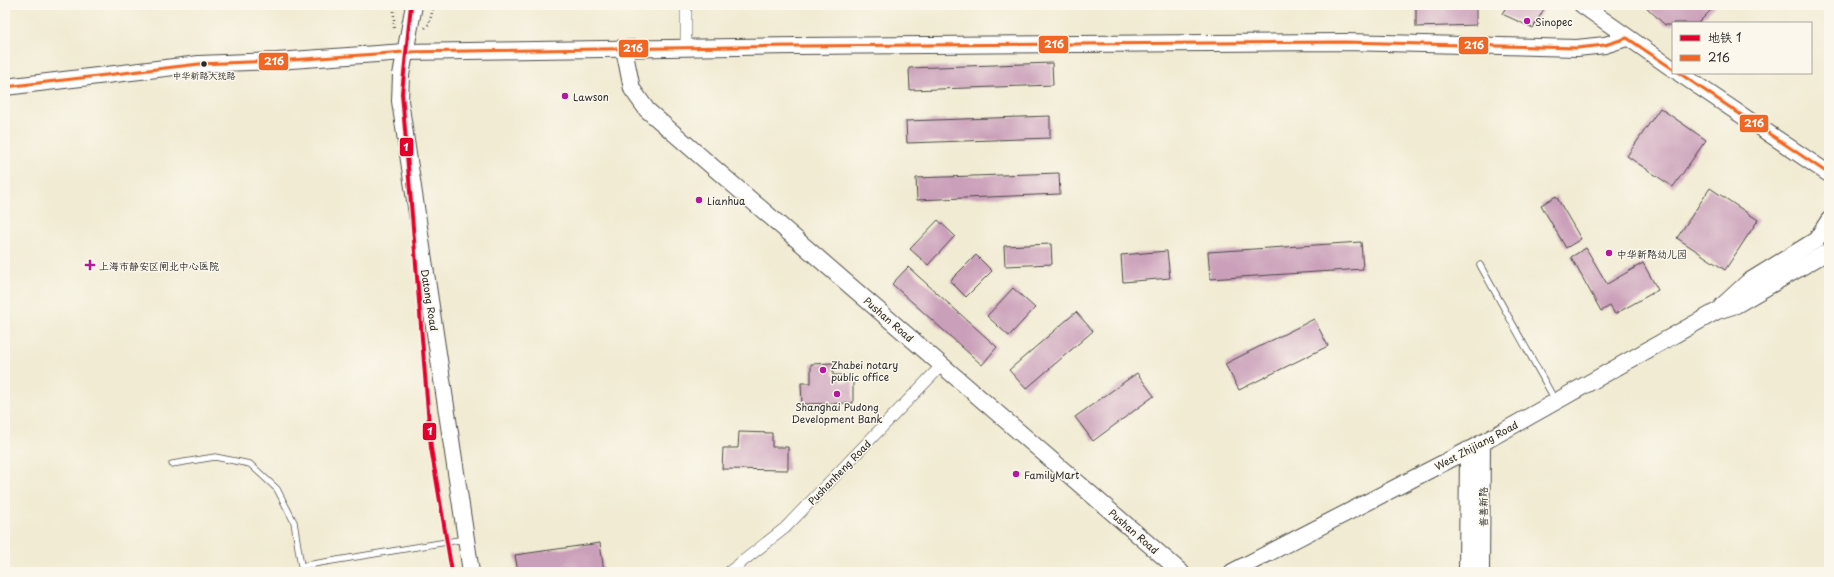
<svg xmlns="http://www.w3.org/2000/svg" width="1834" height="577" viewBox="0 0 1834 577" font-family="'Playpen Sans','LXGW WenKai TC',sans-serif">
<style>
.building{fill:#ca9fb9}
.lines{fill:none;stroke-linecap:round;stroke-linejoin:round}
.lane-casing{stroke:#494844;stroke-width:7}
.street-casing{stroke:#494844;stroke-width:12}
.secondary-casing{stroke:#494844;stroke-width:18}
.path{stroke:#494844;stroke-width:2.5;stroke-dasharray:1 3;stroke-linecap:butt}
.lane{stroke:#fff;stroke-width:5.5}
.street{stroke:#fff;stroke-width:11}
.secondary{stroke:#fff;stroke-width:16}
.bus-1-casing{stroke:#fbf7ec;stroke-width:6}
.bus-1{stroke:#f26522;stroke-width:3}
.metro-1-casing{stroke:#fbf7ec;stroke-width:7}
.metro-1{stroke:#e4002b;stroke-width:4}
.poi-dot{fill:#b5179e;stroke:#fbf7ec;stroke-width:1.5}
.bus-dot{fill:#2b2b2b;stroke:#fbf7ec;stroke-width:1.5}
.labels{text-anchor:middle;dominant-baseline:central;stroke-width:3;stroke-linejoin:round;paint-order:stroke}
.bus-label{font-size:9px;fill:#2b2b2b;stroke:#fbf7ec}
.poi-label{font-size:10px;fill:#2b2b2b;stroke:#fbf7ec;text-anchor:start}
.street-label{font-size:10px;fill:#2b2b2b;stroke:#fbf7ec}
.line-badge{stroke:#fbf7ec;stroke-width:1.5}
.badge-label{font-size:11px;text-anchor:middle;font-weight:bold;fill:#fff}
</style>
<rect width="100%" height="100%" fill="#fbf7ec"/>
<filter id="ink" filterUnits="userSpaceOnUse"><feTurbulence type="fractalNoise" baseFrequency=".025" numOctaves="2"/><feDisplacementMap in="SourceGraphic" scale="8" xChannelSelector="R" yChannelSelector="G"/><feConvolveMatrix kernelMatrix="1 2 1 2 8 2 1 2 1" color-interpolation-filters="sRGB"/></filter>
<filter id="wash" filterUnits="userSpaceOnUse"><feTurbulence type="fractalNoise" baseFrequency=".012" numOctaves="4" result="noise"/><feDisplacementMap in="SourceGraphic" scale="16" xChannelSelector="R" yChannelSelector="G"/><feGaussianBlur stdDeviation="0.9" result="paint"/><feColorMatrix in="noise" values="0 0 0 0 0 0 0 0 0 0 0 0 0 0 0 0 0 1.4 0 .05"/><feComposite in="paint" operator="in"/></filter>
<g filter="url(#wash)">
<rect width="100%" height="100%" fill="#f1ebd3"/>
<g id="blocks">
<g class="building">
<path d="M 1416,5 L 1476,5 L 1476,25 L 1416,27 Z"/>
<path d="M 1507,5 L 1536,5 L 1544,9 L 1533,28 L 1502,14 Z"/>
<path d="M 1644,5 L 1716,5 L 1698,23 L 1673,23 L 1673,25 L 1665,25 Z"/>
<path d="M 1052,63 L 1053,85 L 910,90 L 909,68 Z"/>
<path d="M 1660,108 L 1706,140 L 1673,187 L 1627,156 Z"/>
<path d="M 1050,116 L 1050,138 L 907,143 L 906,121 Z"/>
<path d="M 1059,173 L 1060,194 L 917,200 L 916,178 Z"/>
<path d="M 1710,188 L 1758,220 L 1725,270 L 1677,238 Z"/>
<path d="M 1556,196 L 1581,239 L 1566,248 L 1541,205 Z"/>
<path d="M 938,220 L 955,236 L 928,265 L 910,249 Z"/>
<path d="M 1361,242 L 1363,269 L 1210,279 L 1208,252 Z"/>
<path d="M 1051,244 L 1052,264 L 1005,266 L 1004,246 Z"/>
<path d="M 1586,248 L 1607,284 L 1643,263 L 1658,290 L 1615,314 L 1610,306 L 1601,311 L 1571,257 Z"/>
<path d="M 1167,251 L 1170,278 L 1123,282 L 1121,255 Z"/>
<path d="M 976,255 L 992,271 L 966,297 L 950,281 Z"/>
<path d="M 908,267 L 997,347 L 982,365 L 892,284 Z"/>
<path d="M 1013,288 L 1035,308 L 1009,336 L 987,316 Z"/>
<path d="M 1076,312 L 1093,331 L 1026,389 L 1009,370 Z"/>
<path d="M 1314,319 L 1328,346 L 1239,390 L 1225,364 Z"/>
<path d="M 833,363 L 833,375 L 841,375 L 841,382 L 853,382 L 853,403 L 802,404 L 801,383 L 811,383 L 811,364 Z"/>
<path d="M 1137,373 L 1154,396 L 1093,441 L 1075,417 Z"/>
<path d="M 739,432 L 772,433 L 772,447 L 788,447 L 788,470 L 722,469 L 723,448 L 738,448 Z"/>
<path d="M 600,543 L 604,572 L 518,572 L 515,555 Z"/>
</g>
</g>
</g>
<g filter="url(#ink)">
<use href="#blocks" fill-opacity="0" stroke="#494844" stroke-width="1"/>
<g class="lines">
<defs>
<g id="lane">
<path d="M 1480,265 L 1555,400"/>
<path d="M 172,464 L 215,457 L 250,464 L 277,489 L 294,522 L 301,566 L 465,539"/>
</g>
<g id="street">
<path d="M 686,47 L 686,5"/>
<path d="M 729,572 L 785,528 L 942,365"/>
</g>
<g id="secondary">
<path d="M 414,5 L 401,75 L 400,101 L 471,572"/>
<path d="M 1582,5 L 1673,69"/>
<path d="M 624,49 L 632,89 L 647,110 L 1181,572"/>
<path d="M 1679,73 L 1829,174"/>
<path d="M 5,87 L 199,64 L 277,61 L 405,52 L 797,46 L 1345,42 L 1577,48 L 1605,45 L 1627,38"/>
<path d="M 1722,306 L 1748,282 L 1816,240 L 1829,220"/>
<path d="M 1232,572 L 1482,443 L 1717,311 L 1736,305 L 1829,251"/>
<path d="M 1467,572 L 1468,450"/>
<path d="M 1481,572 L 1482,443"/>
</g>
</defs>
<use href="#lane" class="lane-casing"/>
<use href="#street" class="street-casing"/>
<use href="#secondary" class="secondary-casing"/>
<g class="path">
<path d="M 394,28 L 394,5"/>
<path d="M 425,28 L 429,24 L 434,5"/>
</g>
<use href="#lane" class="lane"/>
<use href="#street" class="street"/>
<use href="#secondary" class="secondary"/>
<defs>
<g id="bus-1">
<path d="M 1679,73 L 1829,174"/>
<path d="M 5,87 L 199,64 L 277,61 L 405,52 L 797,46 L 1345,42 L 1577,48 L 1605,45 L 1627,38 L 1673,69"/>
</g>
</defs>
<use href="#bus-1" class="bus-1-casing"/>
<use href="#bus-1" class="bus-1"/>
<defs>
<path id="metro-1" d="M 411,5 L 402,93 L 431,448 L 452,572"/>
</defs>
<use href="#metro-1" class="metro-1-casing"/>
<use href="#metro-1" class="metro-1"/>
</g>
</g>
<g class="poi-dot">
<circle cx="1527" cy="21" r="4"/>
<circle cx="565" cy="96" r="4"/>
<circle cx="699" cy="200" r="4"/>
<circle cx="1609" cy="253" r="4"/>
<path d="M88 259h4v4h4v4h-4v4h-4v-4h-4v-4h4z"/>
<circle cx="823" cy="370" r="4"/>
<circle cx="837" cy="394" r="4"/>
<circle cx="1016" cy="474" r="4"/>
</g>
<circle class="bus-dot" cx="204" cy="64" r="3.5"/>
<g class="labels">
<g class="bus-label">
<text x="204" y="75">中华新路大统路</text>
</g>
<g class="poi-label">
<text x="1535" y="21">Sinopec</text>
<text x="573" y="96">Lawson</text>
<text x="707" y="200">Lianhua</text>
<text x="1617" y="253">中华新路幼儿园</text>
<text x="99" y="265">上海市静安区闸北中心医院</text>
<text x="831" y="364">Zhabei notary<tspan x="831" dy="12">public office</tspan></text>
<text x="837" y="406" text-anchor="middle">Shanghai Pudong<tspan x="837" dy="12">Development Bank</tspan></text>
<text x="1024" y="474">FamilyMart</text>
</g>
<g class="street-label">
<text transform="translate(430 300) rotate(81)">Datong Road</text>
<text transform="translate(889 319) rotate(41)">Pushan Road</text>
<text transform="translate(1476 445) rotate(-28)">West Zhijiang Road</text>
<text transform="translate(839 472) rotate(-46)">Pushanheng Road</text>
<text transform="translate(1482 507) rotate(-90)">普善新路</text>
<text transform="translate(1134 531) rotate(41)">Pushan Road</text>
</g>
</g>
<g class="line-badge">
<rect x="1038" y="35" width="31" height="19" rx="4" fill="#f26522"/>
<rect x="1458" y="36" width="31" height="19" rx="4" fill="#f26522"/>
<rect x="618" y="39" width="31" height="19" rx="4" fill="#f26522"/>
<rect x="258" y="52" width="31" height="19" rx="4" fill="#f26522"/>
<rect x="1739" y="114" width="30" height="19" rx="4" fill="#f26522"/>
<rect x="399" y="137" width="15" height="20" rx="4" fill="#e4002b"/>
<rect x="422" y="422" width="15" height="19" rx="4" fill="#e4002b"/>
</g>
<g class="badge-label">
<text x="1054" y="48">216</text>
<text x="1474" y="49">216</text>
<text x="633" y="52">216</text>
<text x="274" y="65">216</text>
<text x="1754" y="127">216</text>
<text x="406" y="151">1</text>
<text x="430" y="435">1</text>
</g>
<rect width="1834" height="577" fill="none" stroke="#fbf7ec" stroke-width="20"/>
<rect x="1672" y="22" width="140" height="52" fill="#fbf7ec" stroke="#a8a59f"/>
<rect x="1680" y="35" width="20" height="6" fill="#e4002b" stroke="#a8a59f"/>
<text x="1708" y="42" font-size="12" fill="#2b2b2b">地铁 1</text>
<rect x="1680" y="55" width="20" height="6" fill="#f26522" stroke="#a8a59f"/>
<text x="1708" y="62" font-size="12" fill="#2b2b2b">216</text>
</svg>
